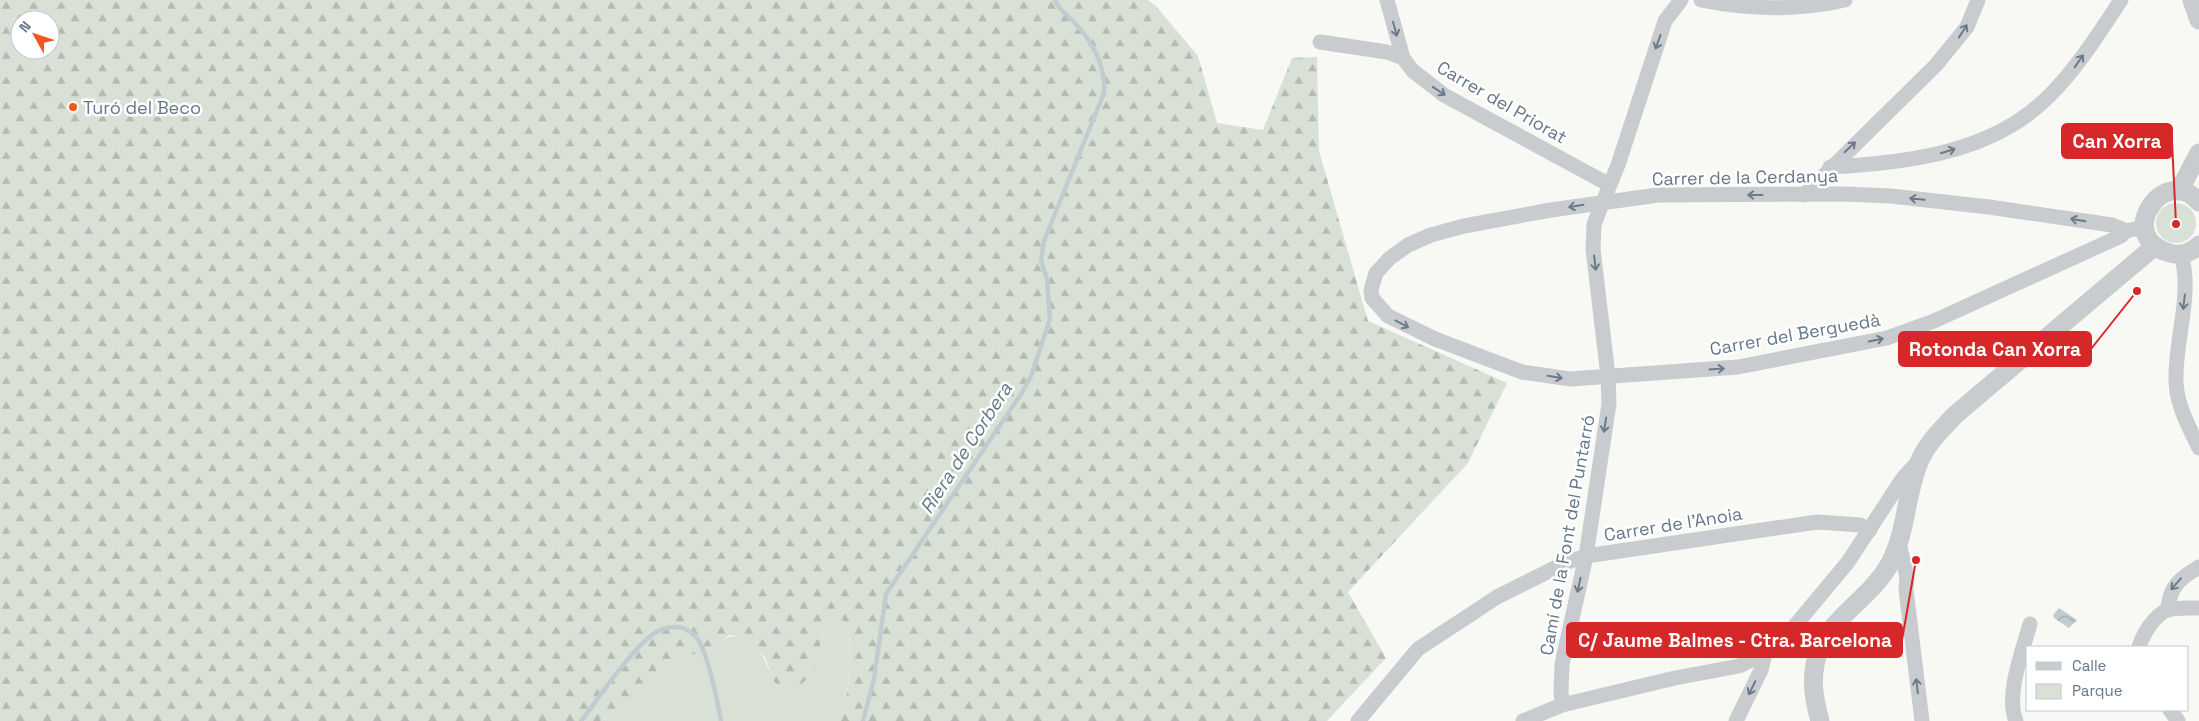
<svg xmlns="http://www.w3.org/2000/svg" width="2199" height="721" viewBox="0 0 2199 721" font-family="'Space Grotesk',sans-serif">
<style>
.green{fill:#d9e1d6}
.forest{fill:url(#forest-firs);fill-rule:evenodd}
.water{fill:url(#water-waves)}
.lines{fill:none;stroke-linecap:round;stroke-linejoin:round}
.stream{stroke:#c1ccd1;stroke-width:4.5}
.minor{stroke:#c8cccf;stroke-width:15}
.tertiary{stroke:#c8cccf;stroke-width:19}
.oneway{stroke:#6a7b8c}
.poi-dot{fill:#f2571c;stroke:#fff;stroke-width:2}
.labels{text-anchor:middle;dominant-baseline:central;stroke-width:5;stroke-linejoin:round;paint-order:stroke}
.street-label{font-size:18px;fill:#657789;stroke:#fff}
.poi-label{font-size:18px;fill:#657789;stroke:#fff;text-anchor:start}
.water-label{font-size:19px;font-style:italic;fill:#607984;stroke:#fff}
.leader{fill:none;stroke:#d62828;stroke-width:2}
.callout-dot{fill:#d62828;stroke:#fff;stroke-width:2}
.callout{fill:#d62828;stroke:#d62828;stroke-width:2}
.callout-label{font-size:19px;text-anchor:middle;font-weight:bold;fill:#fff}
</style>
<defs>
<pattern id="forest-firs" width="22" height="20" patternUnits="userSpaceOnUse" patternTransform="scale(1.25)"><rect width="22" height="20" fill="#d9e1d6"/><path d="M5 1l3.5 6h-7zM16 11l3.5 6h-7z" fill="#b4bbb3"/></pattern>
<pattern id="water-waves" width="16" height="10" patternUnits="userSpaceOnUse" patternTransform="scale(1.25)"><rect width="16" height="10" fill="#c1ccd1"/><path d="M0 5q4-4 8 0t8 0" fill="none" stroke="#a0aaaf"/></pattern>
</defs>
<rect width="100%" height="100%" fill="#f8f8f5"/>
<g class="green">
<circle cx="2176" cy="223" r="20"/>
<path d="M 843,620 C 845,625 848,630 849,635 C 851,648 848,713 840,721 L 600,721 C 625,700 658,667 689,655 C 695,653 702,653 707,650 C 719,644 727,634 741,636 C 755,639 765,658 769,670 L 819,652 C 820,632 823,626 843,620 Z"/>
</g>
<path class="forest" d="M 0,0 L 1148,0 L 1155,5 L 1198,56 L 1217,123 L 1263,130 L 1292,58 L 1317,57 L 1319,151 L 1368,321 L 1507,383 L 1468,463 L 1348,592 L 1386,658 L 1327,721 L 840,721 C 848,713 851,648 849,635 C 848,630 845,625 843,620 C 810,630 826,643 816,666 C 813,674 804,681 799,687 L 785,689 L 774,682 L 765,657 L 756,647 L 744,637 L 730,635 L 705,652 L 689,655 L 664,670 L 600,721 L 0,721 ZM 20,20 L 50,20 L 50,50 L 20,50 Z"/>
<path class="water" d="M 2059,608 L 2077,620 L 2069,628 L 2054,618 L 2053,615 Z"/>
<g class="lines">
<g class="stream">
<path d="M 581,721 C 599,698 630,651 652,635 C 665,625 685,623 696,637 C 707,649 718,703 721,721"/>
<path d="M 863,721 L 874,679 L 886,594 L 1023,391 L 1031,376 L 1050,319 L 1047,279 L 1041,260 L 1044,241 L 1104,93 C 1106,66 1092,40 1072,20 C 1065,13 1059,10 1055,0"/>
</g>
<g class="minor">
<path d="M 1387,0 L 1403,58"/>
<path d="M 1701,0 C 1750,10 1796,11 1845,0"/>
<path d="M 1320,42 L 1387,52 L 1403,58 L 1413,71 L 1444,95 L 1608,184"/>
<path d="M 1830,167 C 1907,163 1994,153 2050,95 C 2078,67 2099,33 2121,0"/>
<path d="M 1804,195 L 1936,65 L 1967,27 L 1978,0"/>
<path d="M 2126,231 L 2121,236 L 1934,321 L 1887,338 L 1738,367 L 1641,374 L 1570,379 L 1522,372 L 1435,339 L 1388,316 L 1372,298 L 1371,290 L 1376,273 L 1390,258 L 1408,245 L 1431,235 L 1464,226 L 1551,210 L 1658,195 L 1845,194 L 1891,196 L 1989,207 L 2112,225 L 2126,231 L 2144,227"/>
<path d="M 2181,254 C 2193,295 2175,338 2176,380 C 2176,404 2189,427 2199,448"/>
<path d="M 1899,543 L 1907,577 L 1906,590 L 1922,721"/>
<path d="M 2168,610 C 2169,587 2180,578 2199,567"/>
<path d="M 2139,647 C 2143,634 2154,616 2167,610 C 2176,607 2190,608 2199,608"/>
<path d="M 1562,705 L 1561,691 L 1562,664 L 1586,556 L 1609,404 L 1608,376 L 1593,249 L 1594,224 L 1618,165 L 1665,21 L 1681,0"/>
<path d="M 2170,710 L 2178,721"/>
<path d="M 1358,721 L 1418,649 L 1497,597 L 1565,563 L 1586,556 L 1817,522 L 1860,525 L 1870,530"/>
<path d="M 1523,721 L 1562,705 L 1675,678 L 1739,666 L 1765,653 L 1793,628 L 1848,562 L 1903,478 L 1918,462"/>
<path d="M 1736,721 L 1761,670 L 1765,653"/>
<path d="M 2016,721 C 2005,695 2023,650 2030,624"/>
</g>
<g class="tertiary">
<path d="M 2192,0 L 2199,20"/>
<path d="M 2179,191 L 2199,153"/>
<path d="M 2199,202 C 2164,162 2113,238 2170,253 C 2180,256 2191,253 2199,245"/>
<path d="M 1820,721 C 1813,696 1810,675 1819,650 C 1833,616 1871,597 1889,565 C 1907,533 1905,494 1920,460 C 1928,442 1942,429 1955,415 L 2155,246"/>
</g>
</g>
<defs><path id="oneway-shaft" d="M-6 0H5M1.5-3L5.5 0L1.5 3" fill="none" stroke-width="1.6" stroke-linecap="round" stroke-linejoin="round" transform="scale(1.25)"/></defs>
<g class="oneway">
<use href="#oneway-shaft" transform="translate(1395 29) rotate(75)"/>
<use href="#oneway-shaft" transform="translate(1963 31) rotate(-58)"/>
<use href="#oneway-shaft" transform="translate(1658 42) rotate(110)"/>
<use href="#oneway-shaft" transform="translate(2079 61) rotate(-55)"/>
<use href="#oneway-shaft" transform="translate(1439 91) rotate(34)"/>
<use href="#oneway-shaft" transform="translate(1850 147) rotate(-44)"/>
<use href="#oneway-shaft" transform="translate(1948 151) rotate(-17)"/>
<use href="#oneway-shaft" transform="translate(1755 195) rotate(-180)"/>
<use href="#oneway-shaft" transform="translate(1917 199) rotate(-174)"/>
<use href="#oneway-shaft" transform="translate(1576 206) rotate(171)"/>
<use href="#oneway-shaft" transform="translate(2078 220) rotate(-171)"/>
<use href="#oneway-shaft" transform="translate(1595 263) rotate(83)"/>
<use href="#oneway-shaft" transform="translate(2184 302) rotate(97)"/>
<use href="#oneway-shaft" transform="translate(1402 324) rotate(28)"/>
<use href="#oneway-shaft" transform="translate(1876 340) rotate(-12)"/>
<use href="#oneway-shaft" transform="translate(1717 369) rotate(-4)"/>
<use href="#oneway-shaft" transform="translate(1555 377) rotate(9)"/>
<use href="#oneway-shaft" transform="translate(1605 425) rotate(99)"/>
<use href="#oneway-shaft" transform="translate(2176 584) rotate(131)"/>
<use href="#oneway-shaft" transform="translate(1579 585) rotate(102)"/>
<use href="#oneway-shaft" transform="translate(1917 686) rotate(-97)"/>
<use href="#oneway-shaft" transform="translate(1752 688) rotate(116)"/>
</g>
<circle class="poi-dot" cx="73" cy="107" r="5"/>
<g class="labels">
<g class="street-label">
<text transform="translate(1502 102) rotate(30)">Carrer del Priorat</text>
<text transform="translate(1745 177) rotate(-1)">Carrer de la Cerdanya</text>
<text transform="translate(1795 334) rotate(-10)">Carrer del Berguedà</text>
<text transform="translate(1673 524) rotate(-9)">Carrer de l'Anoia</text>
<text transform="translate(1567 535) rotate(-80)">Camí de la Font del Puntarró</text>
</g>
<g class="poi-label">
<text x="83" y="107">Turó del Beco</text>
</g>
<g class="water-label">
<text transform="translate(966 448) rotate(-57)">Riera de Corbera</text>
</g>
</g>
<path class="leader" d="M2176 224L2172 141M2137 291L2091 349M1916 560L1902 640"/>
<g class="callout-dot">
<circle cx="2176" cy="224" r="5"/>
<circle cx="2137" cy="291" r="5"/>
<circle cx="1916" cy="560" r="5"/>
</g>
<g class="callout">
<rect x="2062" y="124" width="110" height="34" rx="5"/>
<rect x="1899" y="332" width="192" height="34" rx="5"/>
<rect x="1567" y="623" width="335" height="34" rx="5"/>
</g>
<g class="callout-label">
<text x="2117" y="148">Can Xorra</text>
<text x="1995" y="356">Rotonda Can Xorra</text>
<text x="1735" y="647">C/ Jaume Balmes - Ctra. Barcelona</text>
</g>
<rect x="2026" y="646" width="162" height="65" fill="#ffffff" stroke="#c1c9d0"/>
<rect x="2036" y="662" width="25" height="8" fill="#c8cccf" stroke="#c1c9d0"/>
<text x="2072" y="671" font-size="15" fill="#657789">Calle</text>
<rect x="2036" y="684" width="25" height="15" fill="#d9e1d6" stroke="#c1c9d0"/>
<text x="2072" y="696" font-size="15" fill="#657789">Parque</text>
<g transform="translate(35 35) rotate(310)"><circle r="24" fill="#ffffff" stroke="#c1c9d0"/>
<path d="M0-4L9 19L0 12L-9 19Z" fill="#f2571c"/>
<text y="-8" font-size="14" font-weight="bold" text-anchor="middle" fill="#657789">N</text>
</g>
</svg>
